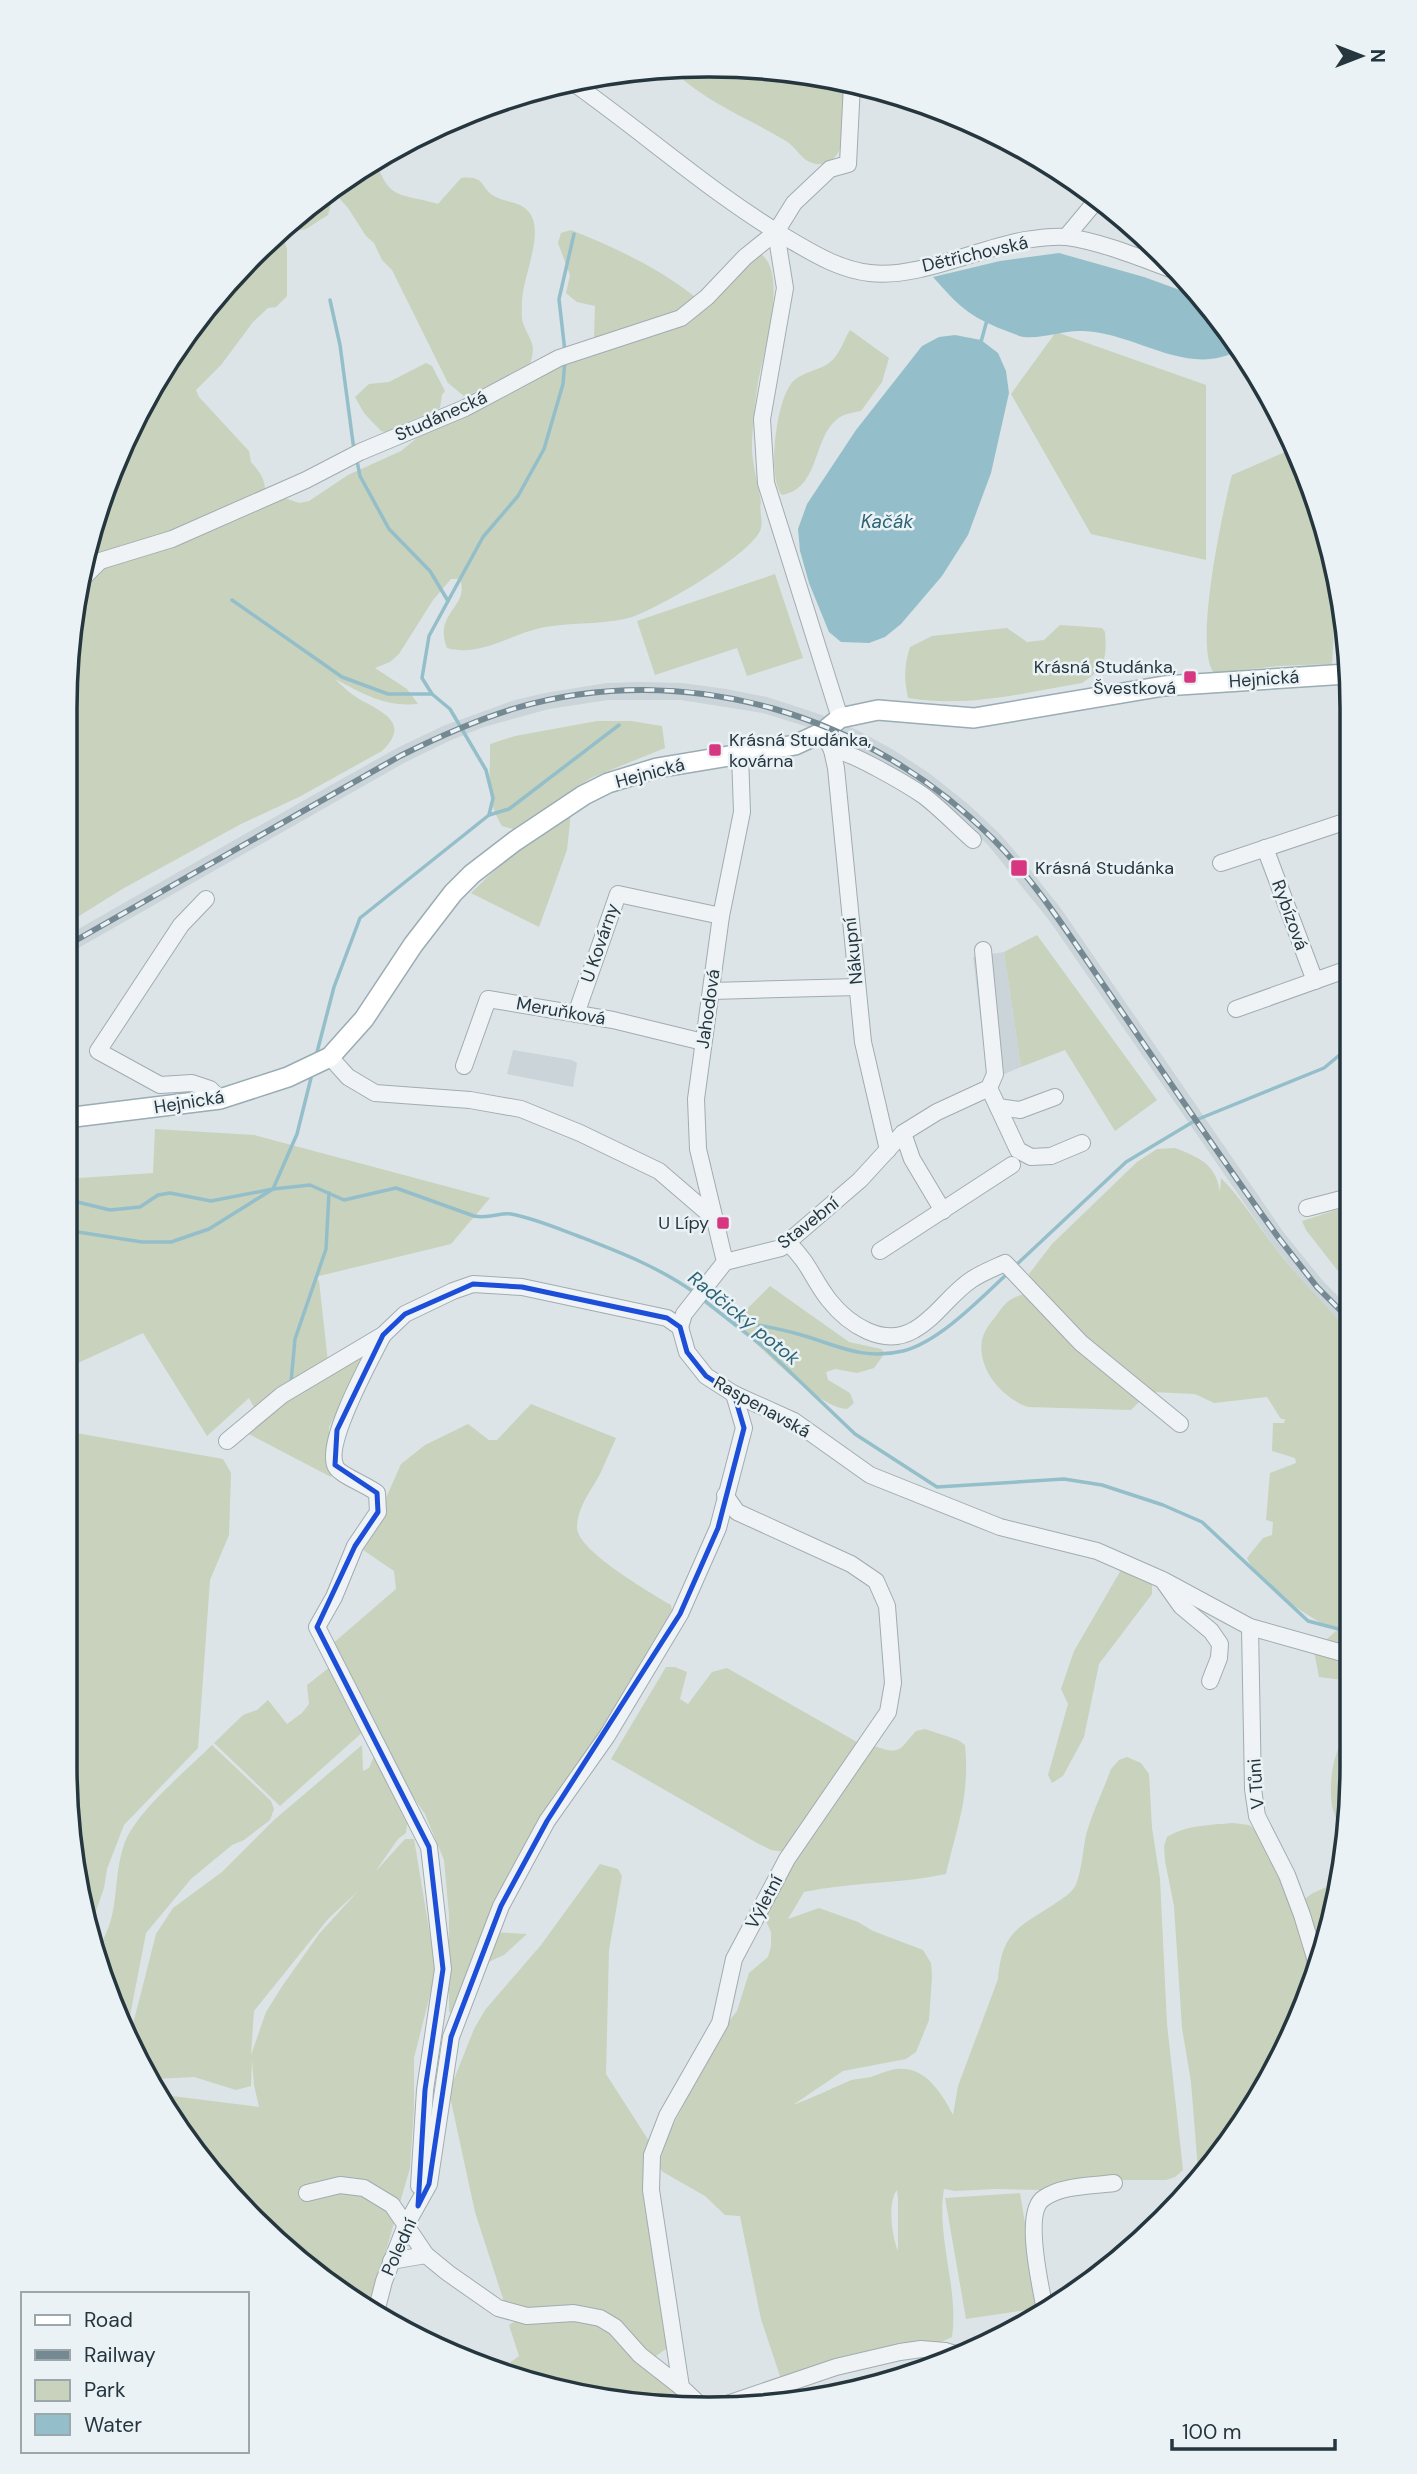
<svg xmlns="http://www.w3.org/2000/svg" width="1417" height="2474" viewBox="0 0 1417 2474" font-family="'DM Sans',sans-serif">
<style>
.built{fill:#cad4d9}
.green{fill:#c9d2bc;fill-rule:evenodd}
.water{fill:#94bfca}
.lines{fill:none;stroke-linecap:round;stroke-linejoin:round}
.stream{stroke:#94bfca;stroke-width:3.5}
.minor-casing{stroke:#a1acb1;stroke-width:18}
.major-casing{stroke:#9aacb4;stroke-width:22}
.minor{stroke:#eff3f5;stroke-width:16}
.major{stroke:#fff;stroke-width:19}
.rail-casing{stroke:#748992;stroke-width:6}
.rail{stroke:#ebf2f5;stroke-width:3.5;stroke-dasharray:10;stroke-linecap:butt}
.marked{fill:none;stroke:#1d4ed8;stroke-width:5;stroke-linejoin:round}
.poi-dot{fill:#d73680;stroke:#ebf2f5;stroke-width:2.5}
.labels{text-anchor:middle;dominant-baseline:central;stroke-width:5;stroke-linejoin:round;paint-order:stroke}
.street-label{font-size:18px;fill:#25363f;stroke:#ebf2f5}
.poi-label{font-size:18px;fill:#25363f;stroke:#ebf2f5;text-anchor:end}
.water-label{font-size:19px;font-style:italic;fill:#2c6375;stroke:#ebf2f5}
.rim{fill:none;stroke:#25363f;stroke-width:3.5}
</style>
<rect width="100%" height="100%" fill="#dce4e7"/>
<g class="built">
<path d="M 639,682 L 682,683 L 726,689 L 767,697 L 819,714 L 857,730 L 892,749 L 929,773 L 968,804 L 1000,834 L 1025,863 L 1062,910 L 1284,1233 L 1323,1281 L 1349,1307 L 1349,1330 L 1311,1292 L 1271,1242 L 1049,920 L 988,845 L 958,817 L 884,763 L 849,744 L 814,729 L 763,713 L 681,700 L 608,700 L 549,709 L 484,727 L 449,741 L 404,763 L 66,955 L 66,936 L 317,793 L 397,748 L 443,726 L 515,700 L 545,693 L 607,683 Z"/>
<path d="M 1004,952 L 1021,1067 L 988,1081 L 973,957 Z"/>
<path d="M 513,1050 L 572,1060 L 577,1063 L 573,1087 L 507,1074 Z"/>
</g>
<g class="green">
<path d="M 669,66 L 793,70 L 844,82 L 840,149 C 834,162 823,168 810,162 C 801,159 796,147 786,141 C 747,117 701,101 669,66 Z"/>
<path d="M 376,161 C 389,202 403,193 438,204 L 461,178 C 487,175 479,189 496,197 C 505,202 518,202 526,209 C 548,227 522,277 522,302 C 522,308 521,318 523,323 C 530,342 537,343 530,364 L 465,397 L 448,383 L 392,270 L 382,260 L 374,243 L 366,236 L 348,208 L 331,189 Z"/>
<path d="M 327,191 L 332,200 L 328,215 L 306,229 L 286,233 L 284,239 L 287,249 L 287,296 L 276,307 L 268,308 L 253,322 L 221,365 L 196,390 L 199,397 L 249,451 L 251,462 C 259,471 266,479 265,493 L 82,571 L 87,541 L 151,386 L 225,284 L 317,198 Z"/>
<path d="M 571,230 C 614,247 659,268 695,297 L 694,304 L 663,320 L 594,340 L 595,306 L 577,302 L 566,293 L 570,275 L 558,243 L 561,233 Z"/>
<path d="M 759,253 C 790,270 763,354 758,382 C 755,402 753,422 752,442 C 751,461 758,482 761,502 C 759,511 763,520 761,528 C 756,552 651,614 625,619 C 597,625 568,622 540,628 C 510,635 479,657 447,648 C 433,612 470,608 460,579 L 451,579 L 433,600 L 399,654 L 390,662 L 375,668 L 407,689 L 418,704 C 384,707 364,694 335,679 C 343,687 352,695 361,700 C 385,713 410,724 382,751 L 299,797 L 241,824 L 124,888 L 66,924 L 66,667 L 79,590 L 89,578 L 108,564 L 282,497 L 299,503 L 309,501 L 348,475 L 401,451 L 417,438 L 545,372 L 558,368 L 577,356 L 665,329 Z"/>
<path d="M 850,330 L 889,358 L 882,382 L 861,411 C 856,412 849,413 844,415 C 811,430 823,488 782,495 C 767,477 776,403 791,384 C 800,372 818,371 829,363 C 840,355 843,341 850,330 Z"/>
<path d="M 1056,332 L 1206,385 L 1206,560 L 1091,534 L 1011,394 Z"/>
<path d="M 426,363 L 432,366 L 445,391 L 442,395 L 440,408 L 385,432 L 381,431 L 364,413 L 355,397 L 369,384 L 389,382 Z"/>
<path d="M 1292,449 L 1318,501 L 1337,583 L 1332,664 L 1278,666 L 1214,673 C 1193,648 1223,509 1232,475 Z"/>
<path d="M 775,574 L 803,658 L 747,676 L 737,648 L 655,675 L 637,621 Z"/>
<path d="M 1060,625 L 1102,628 L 1105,632 C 1107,659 1105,668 1082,683 C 1022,693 969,708 908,698 C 904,679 904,666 910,647 L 932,636 L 1007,628 L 1027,642 L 1044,640 Z"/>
<path d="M 597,721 L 631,721 L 662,726 L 665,748 L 591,778 L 513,829 L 502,826 C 484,798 491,775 490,744 L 515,736 Z"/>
<path d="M 571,813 L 567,850 L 539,927 L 471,893 C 502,862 534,836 571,813 Z"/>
<path d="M 1037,935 L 1157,1100 L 1115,1131 L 1065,1050 L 1021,1067 L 1004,952 Z"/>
<path d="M 155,1129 L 254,1135 L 490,1198 L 451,1244 L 315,1277 L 319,1281 L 328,1362 L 256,1411 L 249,1398 L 207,1436 L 143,1333 L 65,1369 L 65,1179 L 153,1173 Z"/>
<path d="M 1175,1148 C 1200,1158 1216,1164 1220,1192 L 1221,1178 C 1240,1197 1254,1219 1270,1241 C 1294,1273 1321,1302 1349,1330 L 1350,1622 L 1346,1628 L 1350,1628 L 1350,1681 L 1319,1677 L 1314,1651 L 1337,1630 C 1313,1622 1256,1582 1247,1558 L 1263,1538 L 1272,1535 L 1273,1522 L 1266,1520 L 1270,1473 L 1296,1463 L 1295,1458 L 1272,1451 L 1273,1423 L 1284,1423 L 1285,1419 L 1281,1419 L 1267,1397 L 1214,1403 L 1195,1394 L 1153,1392 L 1102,1352 L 1032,1283 L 1029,1274 L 1052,1244 L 1137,1162 L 1157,1149 Z"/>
<path d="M 1349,1206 L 1349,1285 L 1306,1230 L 1302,1221 Z"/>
<path d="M 770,1286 L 849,1342 L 881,1349 L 885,1353 L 874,1368 L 857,1373 L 835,1369 L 826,1372 L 828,1380 L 850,1393 L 854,1403 L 847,1409 C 819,1409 756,1343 734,1322 Z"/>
<path d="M 1025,1294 L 1070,1343 L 1141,1400 L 1131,1410 L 1028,1407 C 1002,1398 977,1369 982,1340 C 984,1331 990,1323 996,1316 C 1004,1304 1010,1297 1025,1294 Z"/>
<path d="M 365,1352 L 339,1416 L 333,1419 L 329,1427 L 329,1445 L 331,1477 L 243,1431 L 288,1395 Z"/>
<path d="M 531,1404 L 616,1438 C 611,1449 606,1461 601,1472 C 592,1490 578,1505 577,1527 C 576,1550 651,1593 671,1605 L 673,1615 L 655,1668 L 630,1680 L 493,1932 L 527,1934 L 504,1955 L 484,1964 L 457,2016 L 449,2012 L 449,1915 L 444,1860 L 425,1814 L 405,1785 L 331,1645 L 396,1589 L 394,1571 L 363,1550 L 401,1464 L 425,1445 L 468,1424 L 489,1440 L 497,1440 Z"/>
<path d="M 76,1433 L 223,1459 L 231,1473 L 229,1535 L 210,1580 L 198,1748 L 124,1825 L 107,1869 L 104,1888 L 91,1925 L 65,1765 L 65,1436 Z"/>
<path d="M 1121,1570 L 1152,1584 L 1152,1594 L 1099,1664 L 1084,1737 L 1063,1776 L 1052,1783 L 1048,1775 L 1068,1704 L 1061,1689 L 1074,1651 Z"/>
<path d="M 330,1667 L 365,1730 L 280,1806 L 214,1743 L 243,1715 L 257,1710 L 268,1700 L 287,1724 L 302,1713 L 309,1704 L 307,1685 Z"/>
<path d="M 666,1667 L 675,1667 L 687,1672 L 680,1699 L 688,1704 L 712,1672 L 727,1668 L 857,1742 L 857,1746 L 785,1852 L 771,1850 L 757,1843 L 611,1759 Z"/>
<path d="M 925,1729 L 958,1740 L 965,1745 C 970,1797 957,1826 946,1874 C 899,1884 850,1882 804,1892 L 788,1919 L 819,1908 L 858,1922 L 873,1931 L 923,1950 L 931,1963 L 932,1977 L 929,2020 L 916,2052 L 906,2059 L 843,2071 L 793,2105 C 812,2098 830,2089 849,2081 C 856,2078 864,2079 871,2077 C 879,2074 888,2070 897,2069 C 926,2066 942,2094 953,2115 L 958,2086 L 998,1979 C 1002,1933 1017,1928 1053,1905 C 1060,1900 1069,1895 1074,1888 C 1081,1878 1083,1849 1086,1835 C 1092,1813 1103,1791 1111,1769 L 1119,1760 L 1127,1757 L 1141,1763 L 1149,1774 L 1152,1828 L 1160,1879 L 1167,2024 L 1183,2170 L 1175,2177 L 1166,2180 L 1110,2180 L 1042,2190 L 996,2189 L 955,2191 L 944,2189 C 936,2238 959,2288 952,2337 L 941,2342 L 919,2342 L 782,2382 L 761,2319 L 740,2216 L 725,2215 L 705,2196 L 663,2172 L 660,2169 L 660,2160 L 670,2131 L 722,2030 L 737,2011 L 749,1973 L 768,1957 L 771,1946 L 771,1932 L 764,1917 L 789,1870 L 874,1746 C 902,1756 899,1749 916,1731 ZM 897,2190 L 898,2198 L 898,2251 C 892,2236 887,2203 897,2190 Z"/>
<path d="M 1351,1738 L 1351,1807 L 1344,1843 C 1341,1831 1335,1818 1332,1806 C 1329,1786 1332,1758 1342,1741 Z"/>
<path d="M 212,1745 L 271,1801 L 274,1809 L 270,1820 L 244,1840 L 232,1845 L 191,1879 L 146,1933 L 128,2026 L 99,1972 L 95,1951 C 122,1920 111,1879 125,1842 C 138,1810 186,1771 212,1745 Z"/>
<path d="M 362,1745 L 363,1771 L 369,1768 L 374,1756 L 407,1824 L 406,1833 L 398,1839 L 375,1872 L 405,1839 L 414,1839 L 436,1971 L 414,2058 L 414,2108 L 410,2168 L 369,2309 L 351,2301 L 198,2157 L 164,2095 L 259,2107 L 254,2085 L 252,2060 L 251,2086 L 236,2090 L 194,2077 L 156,2079 L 131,2032 L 156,1934 L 173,1908 L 222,1872 L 274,1820 ZM 358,1891 L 319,1934 L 283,1985 L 266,2012 L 251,2055 L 254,2011 L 328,1919 Z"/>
<path d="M 1233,1823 L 1249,1825 L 1258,1832 L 1292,1901 L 1313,1974 L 1313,1983 L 1266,2088 L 1198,2170 L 1191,2082 L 1182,2028 L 1174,1906 L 1165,1861 L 1164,1846 L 1167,1837 C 1186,1825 1211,1825 1233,1823 Z"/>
<path d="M 600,1864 L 618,1869 L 622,1876 L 609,1950 L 606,2074 L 649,2141 L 647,2154 L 667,2341 L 666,2349 L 656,2356 L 649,2356 L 618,2324 L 528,2311 L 505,2305 L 475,2212 L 449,2092 L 474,2029 L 485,2010 L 541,1945 Z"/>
<path d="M 1336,1883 L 1320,1961 L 1303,1900 L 1313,1893 Z"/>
<path d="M 1020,2193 L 1039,2308 L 966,2319 L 945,2198 Z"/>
<path d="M 563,2320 L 599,2324 L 642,2366 L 685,2401 L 541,2387 L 501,2369 L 519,2356 L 509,2325 L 514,2322 Z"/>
</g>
<g class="water">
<path d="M 1059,253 L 1144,277 L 1199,297 L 1242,348 C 1190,381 1136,332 1083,331 C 1063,330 1043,339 1024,337 C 1018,336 1010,332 1004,330 C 968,316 958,305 933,277 L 1000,261 Z"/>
<path d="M 955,335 L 981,340 L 998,353 L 1006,371 L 1009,393 L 991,473 L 968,535 L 942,576 L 901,624 L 885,637 L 869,643 L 841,642 L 829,632 L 809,583 L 800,551 L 798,529 L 807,504 L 856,430 L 922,346 L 939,337 Z"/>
</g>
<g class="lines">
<g class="stream">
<path d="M 330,300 L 340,345 L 354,450"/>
<path d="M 981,342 L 987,320"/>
<path d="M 565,352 L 559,299 L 574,234"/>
<path d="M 357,461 L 360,476 L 389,529 L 430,571 L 448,601 L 429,636 L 422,678 L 432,694 L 450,709 L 486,770 L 493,798 L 489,815"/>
<path d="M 232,600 L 342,677 L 388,694 L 432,694"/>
<path d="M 448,601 L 483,537 L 518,496 L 544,449 L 563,384 L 565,360"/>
<path d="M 316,1056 L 334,987 L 360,918 L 489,815 L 509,809 L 619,725"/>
<path d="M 65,1199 L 110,1210 L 140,1207 L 158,1195 L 170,1193 L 211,1201 L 273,1189 L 310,1185 L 344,1200 L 396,1188 L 474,1216 C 490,1219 501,1212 511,1214 C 533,1218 557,1228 578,1236 C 619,1252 659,1267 695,1293"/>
<path d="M 65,1230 L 142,1242 L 171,1242 L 209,1229 L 273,1189 L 297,1134 L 312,1074"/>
<path d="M 1015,1266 L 1126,1162 L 1196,1120 L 1324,1068 L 1348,1048"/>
<path d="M 701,1298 L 765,1348 L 855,1434 L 937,1487 L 1064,1479 L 1102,1485 L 1163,1505 L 1202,1522 L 1308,1621 L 1350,1632"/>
<path d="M 734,1320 C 755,1325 777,1328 798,1334 C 835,1344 861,1361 903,1351 C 939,1342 980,1299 1007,1274"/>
<path d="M 291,1382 L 295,1339 L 326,1249 L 329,1193"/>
</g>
<defs>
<g id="minor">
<path d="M 572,82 C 646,134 713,195 792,241 C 816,255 841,270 870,273 C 917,279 979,248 1025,240 C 1038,238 1055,236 1067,237 C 1103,242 1145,260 1179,272"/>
<path d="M 776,232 L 785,288 L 762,419 L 766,483 L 840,718"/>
<path d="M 1066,237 L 1096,201"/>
<path d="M 80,581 L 100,561 L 172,539 L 306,480 L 360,452 L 465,408 L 559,358 L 681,318 L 707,297 L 745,257 L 776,232 L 794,203 L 830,169 L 848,164 L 852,84"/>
<path d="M 823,732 L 832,750 L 836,768 L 863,1042 L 888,1150"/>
<path d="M 832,750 C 849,750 908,785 924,796 C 941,809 957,826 973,840"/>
<path d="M 1265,848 L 1315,981"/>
<path d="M 1221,863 L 1347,821"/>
<path d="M 206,899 L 181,925 L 98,1051 L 160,1085 L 192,1083 L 210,1089 L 220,1099"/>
<path d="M 712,991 L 857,987"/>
<path d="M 1236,1009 L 1348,969"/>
<path d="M 576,1014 L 618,894 L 721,916"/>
<path d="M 330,1057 L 348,1077 L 375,1093 L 470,1100 L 521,1109 L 580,1133 L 659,1171 L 716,1220"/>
<path d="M 464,1066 L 488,999 L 613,1020 L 703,1042"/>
<path d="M 989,1088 L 1018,1150 L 1031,1157 L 1051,1156 L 1082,1143"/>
<path d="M 998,1107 L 1020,1110 L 1055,1097"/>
<path d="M 903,1133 L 912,1159 L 943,1211"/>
<path d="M 1307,1208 L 1349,1197"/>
<path d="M 788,1243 C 809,1262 813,1280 829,1300 C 848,1324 883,1348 914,1330 C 936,1318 950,1294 971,1280 C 981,1273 994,1268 1005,1263 L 1081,1343 L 1180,1424"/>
<path d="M 880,1251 L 1012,1165"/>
<path d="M 725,1262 L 698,1149 L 696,1099 L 721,916 L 742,812 L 740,754"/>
<path d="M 680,1327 L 684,1314 L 725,1262 L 781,1248 L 860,1180 L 903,1133 L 937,1112 L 989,1088 L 995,1074 L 983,950"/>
<path d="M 383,1335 C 371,1359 323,1444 336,1467 C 340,1475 367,1485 377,1493 L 378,1512 L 355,1546 L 334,1597 L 317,1627 L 429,1847 L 443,1969 L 425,2090 L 419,2186"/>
<path d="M 227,1441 L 282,1395 L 383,1335 L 405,1314 L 453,1291 L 473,1284 L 522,1287 L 667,1318 L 680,1327 L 687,1352 L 706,1376 L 734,1394 L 794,1421 L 870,1475 L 1000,1527 L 1097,1551 L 1163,1580 L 1250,1627 L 1339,1652 L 1350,1652"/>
<path d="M 1164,1582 L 1181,1606 L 1211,1631 L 1220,1644 L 1219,1658 L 1210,1681"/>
<path d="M 1250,1627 L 1253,1789 L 1257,1816 L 1287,1875 L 1302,1915 L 1319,1971"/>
<path d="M 307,2193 L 340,2185 L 364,2188 L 392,2205 L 426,2255 L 448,2273 L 498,2308 L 527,2316 L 574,2313 L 600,2318 L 615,2327 L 640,2355 L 681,2387"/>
<path d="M 391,2261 L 426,2255"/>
<path d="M 1044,2305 C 1040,2283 1023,2211 1044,2198 C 1063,2185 1092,2186 1114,2183"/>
<path d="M 376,2312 L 384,2281 L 406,2225 L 429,2184 L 451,2037 L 501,1906 L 547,1821 L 607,1736 L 680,1614 L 718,1528 L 744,1428 L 734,1394"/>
<path d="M 698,2403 L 681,2387 L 651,2190 L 652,2155 L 667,2116 L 720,2023 L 734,1959 L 787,1859 L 888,1712 L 893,1683 L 887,1606 L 876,1581 L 851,1564 L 737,1512 L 725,1495"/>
<path d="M 724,2405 L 836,2367 L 900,2352 L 921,2349 L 945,2351 L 962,2356"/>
</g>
<path id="major" d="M 66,1118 L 220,1099 L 288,1077 L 330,1057 L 364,1019 L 413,945 L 453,893 L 472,874 L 515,841 L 584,795 L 608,783 L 657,768 L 795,745 L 823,732 L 840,718 L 878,710 L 974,718 L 1164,686 L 1347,674"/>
</defs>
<use href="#minor" class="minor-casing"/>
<use href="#major" class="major-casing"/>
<use href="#minor" class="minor"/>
<use href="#major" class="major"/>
<defs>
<path id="rail" d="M 66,946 L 400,756 C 438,737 476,720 516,708 C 686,658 870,715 993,839 C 1038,884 1073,941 1109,993 C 1165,1075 1220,1157 1278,1237 L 1317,1287 L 1349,1319"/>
</defs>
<use href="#rail" class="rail-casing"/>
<use href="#rail" class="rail"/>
</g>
<path class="marked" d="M 473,1284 L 522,1287 L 667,1318 L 680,1327 L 687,1352 L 706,1376 L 734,1394 L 744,1428 L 718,1528 L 680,1614 L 547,1821 L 501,1906 L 451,2037 L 429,2184 L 418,2206 L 425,2090 L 443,1969 L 429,1847 L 317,1627 L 355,1546 L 378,1512 L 377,1493 L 335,1465 L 337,1430 L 383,1335 L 405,1314 Z"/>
<g class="poi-dot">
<rect x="1183" y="670" width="14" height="14" rx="3.5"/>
<rect x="708" y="743" width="14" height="14" rx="3.5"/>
<rect x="1010" y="859" width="18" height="18" rx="3.5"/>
<rect x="716" y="1216" width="14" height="14" rx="3.5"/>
</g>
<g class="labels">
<g class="street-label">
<text transform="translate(975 254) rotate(-13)">Dětřichovská</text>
<text transform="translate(441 416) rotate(-24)">Studánecká</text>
<text transform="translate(1264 679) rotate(-4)">Hejnická</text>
<text transform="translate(650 773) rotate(-15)">Hejnická</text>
<text transform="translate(1290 915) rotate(70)">Rybízová</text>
<text transform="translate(600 943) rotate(-71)">U Kovárny</text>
<text transform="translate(853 951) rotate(-96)">Nákupní</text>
<text transform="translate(708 1009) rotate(-82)">Jahodová</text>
<text transform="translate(561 1011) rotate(10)">Meruňková</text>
<text transform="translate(189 1102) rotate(-9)">Hejnická</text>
<text transform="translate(808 1223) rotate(-38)">Stavební</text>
<text transform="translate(762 1407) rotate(29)">Raspenavská</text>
<text transform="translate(1256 1784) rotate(-94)">V Tůni</text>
<text transform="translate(764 1902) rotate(-62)">Výletní</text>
<text transform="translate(399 2247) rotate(-66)">Polední</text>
</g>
<g class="poi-label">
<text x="1176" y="667">Krásná Studánka,<tspan x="1176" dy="21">Švestková</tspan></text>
<text x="729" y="740" text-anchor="start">Krásná Studánka,<tspan x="729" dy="21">kovárna</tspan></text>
<text x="1035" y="868" text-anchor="start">Krásná Studánka</text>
<text x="709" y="1223">U Lípy</text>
</g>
<g class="water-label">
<text x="887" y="521">Kačák</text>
<text transform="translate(744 1318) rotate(39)">Radčický potok</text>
</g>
</g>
<path d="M0 0H1417V2474H0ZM708 77H709A631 631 0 0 1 1340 708V1766A631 631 0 0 1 709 2397H708A631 631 0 0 1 77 1766V708A631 631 0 0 1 708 77Z" fill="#ebf2f5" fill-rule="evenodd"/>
<path class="rim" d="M708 77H709A631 631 0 0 1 1340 708V1766A631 631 0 0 1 709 2397H708A631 631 0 0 1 77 1766V708A631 631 0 0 1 708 77Z"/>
<rect x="21" y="2292" width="228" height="161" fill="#ebf2f5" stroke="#9ca7ac" stroke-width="2"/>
<rect x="35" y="2315" width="35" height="10" fill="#ffffff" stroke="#9ca7ac" stroke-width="2"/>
<text x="84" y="2327" font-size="21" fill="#25363f">Road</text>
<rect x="35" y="2350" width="35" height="10" fill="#748992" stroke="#9ca7ac" stroke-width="2"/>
<text x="84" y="2362" font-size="21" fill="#25363f">Railway</text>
<rect x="35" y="2380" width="35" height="21" fill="#c9d2bc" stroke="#9ca7ac" stroke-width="2"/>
<text x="84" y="2397" font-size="21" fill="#25363f">Park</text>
<rect x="35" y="2414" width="35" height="21" fill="#94bfca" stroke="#9ca7ac" stroke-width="2"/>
<text x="84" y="2432" font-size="21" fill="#25363f">Water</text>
<g transform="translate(1361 56) rotate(90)" stroke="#ebf2f5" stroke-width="5" paint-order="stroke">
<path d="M0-5L12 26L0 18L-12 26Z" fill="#25363f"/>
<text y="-10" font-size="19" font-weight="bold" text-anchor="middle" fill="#25363f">N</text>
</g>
<path d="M1172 2439v10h163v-10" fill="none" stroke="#25363f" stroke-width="3.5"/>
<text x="1182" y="2439" font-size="21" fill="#25363f" stroke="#ebf2f5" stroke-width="5" paint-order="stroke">100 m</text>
</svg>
